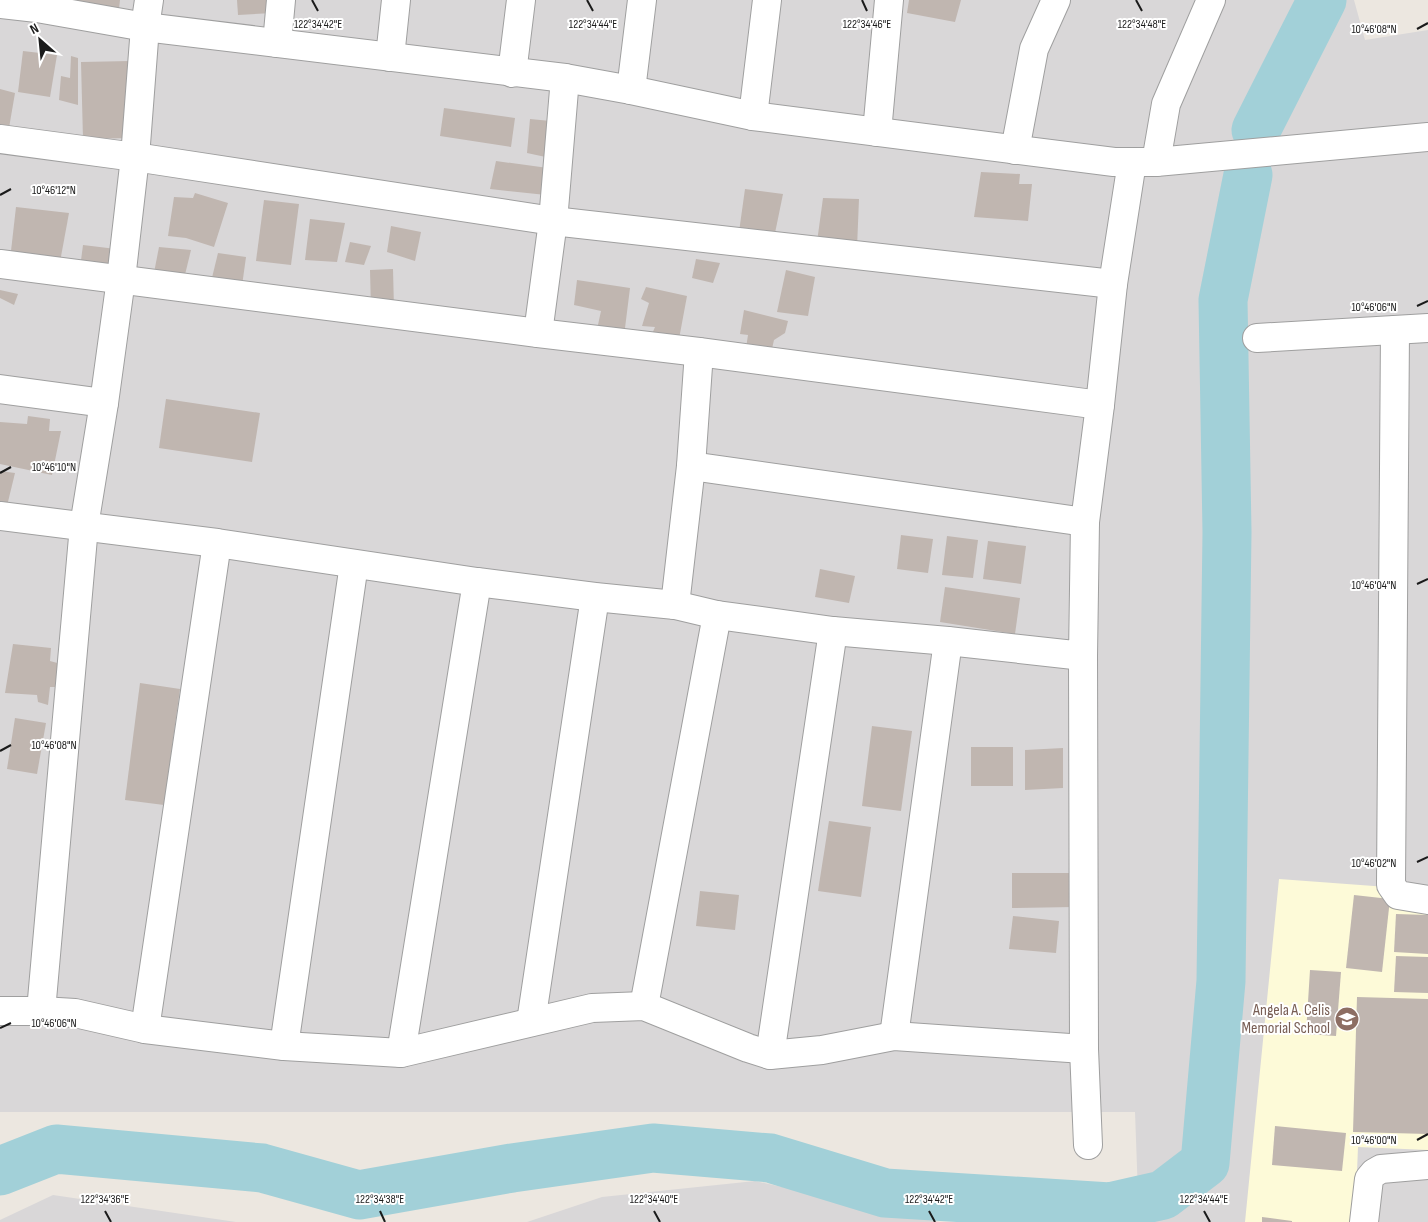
<svg xmlns="http://www.w3.org/2000/svg" width="1428" height="1222" viewBox="0 0 1428 1222" font-family="'Sofia Sans Condensed',sans-serif">
<style>
.residential{fill:#d9d7d8}
.education{fill:#fdfad8}
.lines{fill:none;stroke-linecap:round;stroke-linejoin:round}
.river{stroke:#a2d0d8;stroke-width:49}
.building{fill:#c0b6b0}
.minor-casing{stroke:#9f9f9f;stroke-width:30}
.minor{stroke:#fff;stroke-width:28}
.ticks{fill:none;stroke:#1b1b1b;stroke-width:2}
.labels{text-anchor:middle;dominant-baseline:central;stroke-width:4;stroke-linejoin:round;paint-order:stroke}
.education-label{font-size:16px;fill:#785e54;stroke:#fff;text-anchor:end}
.ticks-label{font-size:12px;text-anchor:middle;fill:#1b1b1b;stroke:#fff;stroke-width:4;stroke-linejoin:round;paint-order:stroke}
</style>
<rect width="100%" height="100%" fill="#ece7e0"/>
<g class="residential">
<path d="M 0,0 L 1354,0 L 1365,40 L 1428,30 L 1428,1222 L 1139,1222 L 1135,1112 L 0,1112 Z"/>
<path d="M 755,1181 L 939,1222 L 527,1222 L 602,1197 Z"/>
<path d="M 53,1195 L 236,1222 L 0,1222 L 0,1220 Z"/>
</g>
<path class="education" d="M 1279,879 L 1428,890 L 1428,1150 L 1358,1147 L 1355,1222 L 1245,1222 Z"/>
<g class="lines">
<g class="river">
<path d="M 1256,130 L 1322,0"/>
<path d="M 0,1171 L 56,1149 L 262,1168 L 359,1195 L 512,1168 L 653,1148 L 770,1158 L 885,1193 L 1110,1207 L 1163,1195 L 1205,1163 L 1221,981 L 1227,532 L 1223,300 L 1248,175"/>
</g>
</g>
<g class="building">
<path d="M 74,0 L 120,0 L 119,9 L 74,5 Z"/>
<path d="M 237,0 L 272,0 L 273,13 L 238,15 Z"/>
<path d="M 909,0 L 961,0 L 955,22 L 907,13 Z"/>
<path d="M 23,51 L 57,55 L 50,97 L 18,92 Z"/>
<path d="M 71,56 L 78,58 L 78,105 L 59,100 L 61,76 L 70,78 Z"/>
<path d="M 130,61 L 132,138 L 83,139 L 81,62 Z"/>
<path d="M 0,89 L 15,93 L 9,128 L 0,126 Z"/>
<path d="M 444,108 L 515,118 L 511,147 L 440,136 Z"/>
<path d="M 530,119 L 561,122 L 555,159 L 527,153 Z"/>
<path d="M 496,161 L 548,168 L 546,195 L 490,189 Z"/>
<path d="M 981,172 L 1020,174 L 1019,184 L 1032,184 L 1028,221 L 974,217 Z"/>
<path d="M 745,189 L 783,194 L 774,238 L 739,232 Z"/>
<path d="M 195,193 L 228,203 L 214,247 L 186,238 L 168,236 L 174,197 L 193,198 Z"/>
<path d="M 823,198 L 859,199 L 857,248 L 817,242 Z"/>
<path d="M 264,200 L 299,204 L 291,265 L 256,261 Z"/>
<path d="M 16,207 L 69,213 L 60,262 L 11,251 Z"/>
<path d="M 310,219 L 345,223 L 337,262 L 305,260 Z"/>
<path d="M 391,226 L 421,232 L 415,261 L 387,252 Z"/>
<path d="M 350,242 L 371,246 L 364,265 L 345,262 Z"/>
<path d="M 83,245 L 116,249 L 111,272 L 80,268 Z"/>
<path d="M 159,247 L 191,250 L 182,287 L 152,283 Z"/>
<path d="M 218,253 L 246,257 L 241,293 L 210,286 Z"/>
<path d="M 696,259 L 720,263 L 713,283 L 692,278 Z"/>
<path d="M 393,269 L 394,309 L 371,309 L 370,270 Z"/>
<path d="M 786,270 L 815,277 L 808,316 L 777,312 Z"/>
<path d="M 577,280 L 630,288 L 624,336 L 596,334 L 601,311 L 574,305 Z"/>
<path d="M 646,287 L 687,296 L 679,339 L 652,334 L 655,327 L 642,326 L 649,303 L 641,299 Z"/>
<path d="M 0,290 L 18,294 L 14,305 L 0,298 Z"/>
<path d="M 744,310 L 788,321 L 785,333 L 774,340 L 771,353 L 746,348 L 748,335 L 740,334 Z"/>
<path d="M 166,399 L 260,413 L 252,462 L 159,448 Z"/>
<path d="M 28,416 L 50,419 L 49,431 L 61,431 L 52,475 L 0,464 L 0,422 L 27,424 Z"/>
<path d="M 0,471 L 15,473 L 6,510 L 0,509 Z"/>
<path d="M 901,535 L 933,539 L 928,573 L 897,569 Z"/>
<path d="M 947,536 L 978,540 L 973,578 L 942,575 Z"/>
<path d="M 988,541 L 1026,546 L 1021,584 L 983,579 Z"/>
<path d="M 820,569 L 855,576 L 849,603 L 815,597 Z"/>
<path d="M 945,587 L 1020,598 L 1015,634 L 940,622 Z"/>
<path d="M 13,644 L 51,648 L 50,661 L 61,664 L 58,687 L 50,687 L 48,705 L 38,702 L 37,695 L 5,693 Z"/>
<path d="M 140,683 L 180,689 L 164,805 L 125,800 Z"/>
<path d="M 15,718 L 46,723 L 37,774 L 7,769 Z"/>
<path d="M 872,726 L 912,731 L 901,811 L 862,806 Z"/>
<rect x="971" y="747" width="42" height="39"/>
<path d="M 1063,748 L 1063,788 L 1025,790 L 1025,750 Z"/>
<path d="M 829,821 L 871,827 L 861,897 L 818,891 Z"/>
<path d="M 1012,873 L 1073,873 L 1073,907 L 1012,908 Z"/>
<path d="M 700,891 L 739,895 L 735,930 L 696,926 Z"/>
<path d="M 1354,895 L 1390,899 L 1382,972 L 1346,968 Z"/>
<path d="M 1396,914 L 1428,915 L 1428,954 L 1394,952 Z"/>
<path d="M 1013,916 L 1059,921 L 1056,953 L 1009,949 Z"/>
<path d="M 1396,956 L 1428,957 L 1428,993 L 1394,992 Z"/>
<path d="M 1310,970 L 1341,972 L 1336,1036 L 1306,1034 Z"/>
<path d="M 1357,997 L 1428,999 L 1428,1134 L 1353,1132 Z"/>
<path d="M 1275,1126 L 1346,1133 L 1342,1171 L 1272,1165 Z"/>
<path d="M 1262,1217 L 1292,1221 L 1292,1222 L 1262,1222 Z"/>
</g>
<g class="lines">
<defs>
<g id="minor">
<path d="M 0,4 L 37,8 L 145,27 L 565,78 L 631,90 L 753,116 L 1114,162 L 1156,162 L 1428,137"/>
<path d="M 277,43 L 281,0"/>
<path d="M 390,57 L 396,0"/>
<path d="M 512,73 L 521,0"/>
<path d="M 631,90 L 642,0"/>
<path d="M 753,116 L 767,0"/>
<path d="M 877,132 L 889,0"/>
<path d="M 0,139 L 135,157 L 553,221 L 1113,284"/>
<path d="M 1015,150 L 1034,49 L 1056,0"/>
<path d="M 1156,162 L 1166,104 L 1211,0"/>
<path d="M 0,264 L 538,333 L 699,352 L 1100,405"/>
<path d="M 1395,330 L 1391,885 L 1398,895 L 1428,900"/>
<path d="M 538,333 L 553,221 L 565,78"/>
<path d="M 1257,338 L 1428,328"/>
<path d="M 0,389 L 104,403"/>
<path d="M 691,466 L 1085,522"/>
<path d="M 0,516 L 217,543 L 477,582 L 595,597 L 675,605 L 717,615 L 833,631 L 948,641 L 1083,656 L 1085,522 L 1100,405 L 1113,284 L 1132,162"/>
<path d="M 675,605 L 691,466 L 699,352"/>
<path d="M 1083,656 L 1084,1049 L 1088,1145"/>
<path d="M 644,1006 L 717,615"/>
<path d="M 0,1011 L 41,1011 L 75,1013 L 145,1029 L 284,1046 L 401,1053 L 592,1008 L 644,1006 L 748,1048 L 770,1055 L 822,1050 L 894,1036 L 1084,1049"/>
<path d="M 41,1011 L 84,526 L 104,403 L 121,279 L 135,157 L 145,27 L 149,0"/>
<path d="M 531,1022 L 595,597"/>
<path d="M 145,1029 L 217,543"/>
<path d="M 894,1036 L 948,641"/>
<path d="M 284,1046 L 354,564"/>
<path d="M 401,1053 L 477,582"/>
<path d="M 770,1055 L 833,631"/>
<path d="M 1364,1222 L 1369,1179 L 1374,1173 L 1381,1169 L 1428,1165"/>
</g>
</defs>
<use href="#minor" class="minor-casing"/>
<use href="#minor" class="minor"/>
</g>
<path class="ticks" d="M 312,0 L 318,11M 587,0 L 593,11M 862,0 L 867,11M 1136,0 L 1142,11M 1417,29 L 1428,23M 0,195 L 11,189M 1417,306 L 1428,301M 0,473 L 11,467M 1417,584 L 1428,579M 0,751 L 11,745M 1417,862 L 1428,857M 0,1028 L 11,1023M 1417,1140 L 1428,1134M 105,1211 L 111,1222M 380,1211 L 385,1222M 654,1211 L 660,1222M 929,1211 L 935,1222M 1204,1211 L 1210,1222"/>
<defs>
<symbol id="school-disc" viewBox="-11 -11 22 22"><circle r="9.5" fill="#8d6e63" stroke="#fff"/><path d="M0-5L7-2L0 1L-7-2ZM-4 1L0 2.5L4 1V4Q0 6-4 4Z" fill="#fff"/></symbol>
</defs>
<g fill-rule="evenodd">
<use href="#school-disc" x="1333" y="1005" width="28" height="28"/>
</g>
<g class="labels">
<g class="education-label">
<text x="1330" y="1010">Angela A. Celis<tspan x="1330" dy="18">Memorial School</tspan></text>
</g>
</g>
<g class="ticks-label">
<text x="318" y="28">122°34'42"E</text>
<text x="593" y="28">122°34'44"E</text>
<text x="867" y="28">122°34'46"E</text>
<text x="1142" y="28">122°34'48"E</text>
<text x="1374" y="33">10°46'08"N</text>
<text x="54" y="194">10°46'12"N</text>
<text x="1374" y="311">10°46'06"N</text>
<text x="54" y="471">10°46'10"N</text>
<text x="1374" y="589">10°46'04"N</text>
<text x="54" y="749">10°46'08"N</text>
<text x="1374" y="867">10°46'02"N</text>
<text x="54" y="1027">10°46'06"N</text>
<text x="1374" y="1144">10°46'00"N</text>
<text x="105" y="1203">122°34'36"E</text>
<text x="380" y="1203">122°34'38"E</text>
<text x="654" y="1203">122°34'40"E</text>
<text x="929" y="1203">122°34'42"E</text>
<text x="1204" y="1203">122°34'44"E</text>
</g>
<g transform="translate(40 40) rotate(333)" stroke="#ffffff" stroke-width="4" paint-order="stroke">
<path d="M0-4L9 19L0 12L-9 19Z" fill="#1b1b1b"/>
<text y="-8" font-size="14" font-weight="bold" text-anchor="middle" fill="#1b1b1b">N</text>
</g>
</svg>
